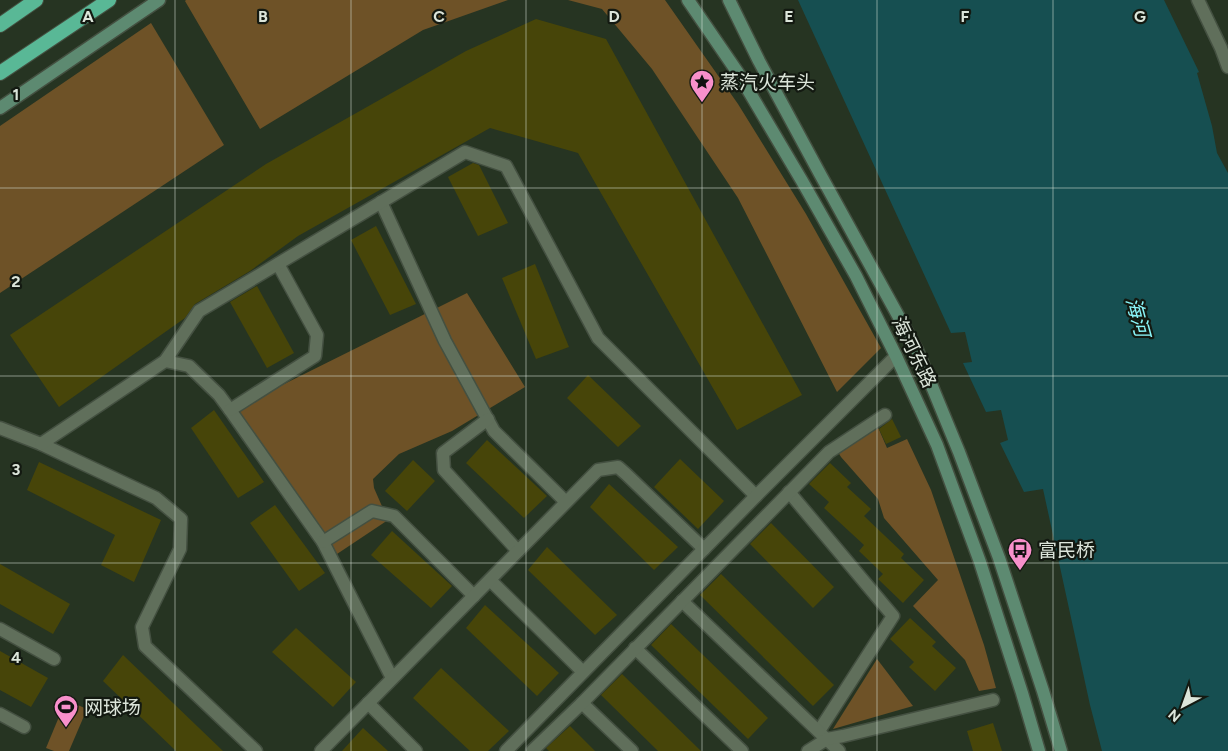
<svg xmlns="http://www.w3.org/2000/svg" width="1228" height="751" viewBox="0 0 1228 751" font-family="Figtree,'Noto Sans SC',sans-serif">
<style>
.green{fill:#6e5227}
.water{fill:#164f51}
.building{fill:#474509}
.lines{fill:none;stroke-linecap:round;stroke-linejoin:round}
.minor-casing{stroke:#445041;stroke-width:15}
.tertiary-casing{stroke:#445041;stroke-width:15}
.secondary-casing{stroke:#445041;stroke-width:15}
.trunk-casing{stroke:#445041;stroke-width:16}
.minor{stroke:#606f5b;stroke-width:12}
.tertiary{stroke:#606f5b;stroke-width:12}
.secondary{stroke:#5d8a71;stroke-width:12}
.trunk{stroke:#59b896;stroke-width:14}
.grid{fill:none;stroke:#dce5da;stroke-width:1;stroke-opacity:0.55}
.labels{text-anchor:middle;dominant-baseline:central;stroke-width:4.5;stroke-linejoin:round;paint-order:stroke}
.poi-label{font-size:19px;fill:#dce5da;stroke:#131911;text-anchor:start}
.street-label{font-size:19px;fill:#dce5da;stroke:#131911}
.water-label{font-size:20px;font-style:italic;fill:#8af6fa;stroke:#131911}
.grid-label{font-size:16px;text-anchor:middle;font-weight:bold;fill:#dce5da;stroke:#131911;stroke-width:4.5;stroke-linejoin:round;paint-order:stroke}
</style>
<rect width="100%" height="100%" fill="#263422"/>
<g class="green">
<path d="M 186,0 L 508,0 L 423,30 L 260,129 L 185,1 Z"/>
<path d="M 568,0 L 665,0 L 738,104 L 806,214 L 881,348 L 837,392 L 738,198 L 652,69 L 602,9 Z"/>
<path d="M 151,23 L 224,145 L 0,293 L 0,126 Z"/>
<path d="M 467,293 L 525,387 L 452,431 L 399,454 L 373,479 L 374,488 L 388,520 L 337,554 L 236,408 Z"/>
<path d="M 874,418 L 887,448 L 907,439 L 931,490 L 984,645 L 996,688 L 979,691 L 965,660 L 913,606 L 938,580 L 884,518 L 878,499 L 841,457 L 835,447 Z"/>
<path d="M 877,659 L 913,706 L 833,729 Z"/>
<path d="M 66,700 L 87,709 L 69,751 L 54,751 L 46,748 Z"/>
</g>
<path class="water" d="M 798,0 L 1164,0 L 1199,72 L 1197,73 L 1212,126 L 1217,153 L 1228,173 L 1228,751 L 1102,751 L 1090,705 L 1043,489 L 1024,492 L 1000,443 L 1008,440 L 1001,410 L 986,412 L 963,363 L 972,362 L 965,332 L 951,333 Z"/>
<g class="building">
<path d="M 536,19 L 606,39 L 802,395 L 737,430 L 578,153 L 490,128 L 298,236 L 250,271 L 195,304 L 185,318 L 59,407 L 10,335 L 266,164 L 466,51 Z"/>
<path d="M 473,163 L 479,165 L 508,223 L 478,236 L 448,177 Z"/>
<path d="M 376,226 L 416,304 L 390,315 L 351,240 Z"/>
<path d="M 535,264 L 569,347 L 536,359 L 502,278 Z"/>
<path d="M 257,286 L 294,353 L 267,368 L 230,302 Z"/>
<path d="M 588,375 L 641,426 L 618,447 L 567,398 Z"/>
<path d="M 214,410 L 264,482 L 238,498 L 191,428 Z"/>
<path d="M 892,419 L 901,437 L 886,444 L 879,429 Z"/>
<path d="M 487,440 L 547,496 L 524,518 L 466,463 Z"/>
<path d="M 680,459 L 724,501 L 698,529 L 654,487 Z"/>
<path d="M 413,460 L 435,481 L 407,511 L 385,491 Z"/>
<path d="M 39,462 L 161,520 L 134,582 L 101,565 L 115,535 L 27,490 Z"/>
<path d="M 830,463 L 851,483 L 847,487 L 871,509 L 864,516 L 904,554 L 901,558 L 924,580 L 903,603 L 878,579 L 883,574 L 859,551 L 864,545 L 824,508 L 829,502 L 809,484 Z"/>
<path d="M 609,484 L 678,547 L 654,570 L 590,507 Z"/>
<path d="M 275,505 L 325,573 L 299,591 L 250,523 Z"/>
<path d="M 771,523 L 834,587 L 813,608 L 750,544 Z"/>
<path d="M 392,531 L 452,586 L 431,608 L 371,555 Z"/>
<path d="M 547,547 L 617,615 L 595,635 L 528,570 Z"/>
<path d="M 0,564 L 70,604 L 53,634 L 0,604 Z"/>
<path d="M 721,574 L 834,685 L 813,706 L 700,595 Z"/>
<path d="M 485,605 L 559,673 L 537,696 L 466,628 Z"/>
<path d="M 910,618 L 936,642 L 932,646 L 956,668 L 935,691 L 909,667 L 914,662 L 890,639 Z"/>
<path d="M 671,624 L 768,718 L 748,739 L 651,645 Z"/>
<path d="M 296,628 L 356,682 L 333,707 L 272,652 Z"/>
<path d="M 0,651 L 48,678 L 31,707 L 0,690 Z"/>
<path d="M 123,655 L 223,751 L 176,751 L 103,681 Z"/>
<path d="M 441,668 L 509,731 L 488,751 L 470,751 L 413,698 Z"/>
<path d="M 622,674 L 701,751 L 658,751 L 601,695 Z"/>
<path d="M 993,723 L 1002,751 L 973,751 L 967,731 Z"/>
<path d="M 570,726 L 595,751 L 549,751 L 546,748 Z"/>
<path d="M 363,728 L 388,751 L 342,751 Z"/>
</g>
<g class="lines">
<defs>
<g id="minor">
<path d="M 381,202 L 445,341 L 494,431 L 566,502"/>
<path d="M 165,361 L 189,366 L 219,395 L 230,410 L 323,542 L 392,678"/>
<path d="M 230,410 L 315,356 L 317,335 L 278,264"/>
<path d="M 488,419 L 443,453 L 444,470 L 518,551"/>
<path d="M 0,428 L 41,444 L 156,498 L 181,519 L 180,549 L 142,627 L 145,646 L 256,751"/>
<path d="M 41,444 L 165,361 L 199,311 L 465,152 L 506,166 L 598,338 L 756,496"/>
<path d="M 789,492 L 893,616 L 819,731"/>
<path d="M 323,542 L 372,511 L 394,516 L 474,596"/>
<path d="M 490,580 L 583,672"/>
<path d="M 682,601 L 839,751"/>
<path d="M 0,629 L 54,659"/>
<path d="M 635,648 L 742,751"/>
<path d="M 368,703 L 416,751"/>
<path d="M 582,703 L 632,751"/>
<path d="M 0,714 L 24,727"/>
<path d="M 321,751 L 598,470 L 618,467 L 626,474 L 704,549"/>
<path d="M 506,751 L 756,496 L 896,356"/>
<path d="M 532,751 L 582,703 L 829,452 L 885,415"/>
</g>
<g id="tertiary">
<path d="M 1198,0 L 1221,48 L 1228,67"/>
<path d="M 808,751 L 827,739 L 843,736 L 993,700"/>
</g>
<g id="secondary">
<path d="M 688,0 L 738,73 L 802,181 L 856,276 L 896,356 L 937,445 L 980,562 L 1022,693 L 1039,751"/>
<path d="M 729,0 L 759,61 L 820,174 L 917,350 L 959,452 L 999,558 L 1043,691 L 1061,751"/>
<path d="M 0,108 L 159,0"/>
</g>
<g id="trunk">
<path d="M 0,25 L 36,0"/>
<path d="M 0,73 L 109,0"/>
</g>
</defs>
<use href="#minor" class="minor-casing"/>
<use href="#tertiary" class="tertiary-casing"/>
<use href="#secondary" class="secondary-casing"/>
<use href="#trunk" class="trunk-casing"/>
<use href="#minor" class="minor"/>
<use href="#tertiary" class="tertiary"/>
<use href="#secondary" class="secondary"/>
<use href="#trunk" class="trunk"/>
</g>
<path class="grid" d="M 175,0 L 175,751M 351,0 L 351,751M 526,0 L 526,751M 702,0 L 702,751M 877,0 L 877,751M 1053,0 L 1053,751M 0,188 L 1228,188M 0,376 L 1228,376M 0,563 L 1228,563"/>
<defs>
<symbol id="sight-pin" viewBox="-11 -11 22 30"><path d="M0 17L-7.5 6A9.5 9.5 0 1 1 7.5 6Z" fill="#f890cb" stroke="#131911"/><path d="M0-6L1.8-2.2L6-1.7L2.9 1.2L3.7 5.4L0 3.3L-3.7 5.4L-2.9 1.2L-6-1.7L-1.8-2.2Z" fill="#111"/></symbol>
<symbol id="bus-pin" viewBox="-11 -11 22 30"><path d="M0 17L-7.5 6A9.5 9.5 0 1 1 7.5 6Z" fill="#f890cb" stroke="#131911"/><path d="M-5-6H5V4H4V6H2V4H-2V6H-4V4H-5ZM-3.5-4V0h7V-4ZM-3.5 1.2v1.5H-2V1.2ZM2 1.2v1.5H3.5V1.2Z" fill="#111"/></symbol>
<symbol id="stadium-pin" viewBox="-11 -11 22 30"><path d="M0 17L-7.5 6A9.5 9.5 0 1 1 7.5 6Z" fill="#f890cb" stroke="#131911"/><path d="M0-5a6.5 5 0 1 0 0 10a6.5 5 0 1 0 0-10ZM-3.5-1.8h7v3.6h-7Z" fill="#111"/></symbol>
</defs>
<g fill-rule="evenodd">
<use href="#sight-pin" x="688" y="68" width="28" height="38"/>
<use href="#bus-pin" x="1006" y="536" width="28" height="38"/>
<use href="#stadium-pin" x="52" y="693" width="28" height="38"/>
</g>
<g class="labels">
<g class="poi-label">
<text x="720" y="82">蒸汽火车头</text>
<text x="1038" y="550">富民桥</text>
<text x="84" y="707">网球场</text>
</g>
<g class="street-label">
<text transform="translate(914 352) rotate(64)">海河东路</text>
</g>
<g class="water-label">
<text transform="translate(1138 317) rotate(75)">海河</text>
</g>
</g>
<g class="grid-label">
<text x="88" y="22">A</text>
<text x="263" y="22">B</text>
<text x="439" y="22">C</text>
<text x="614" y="22">D</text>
<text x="789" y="22">E</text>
<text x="965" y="22">F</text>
<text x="1140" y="22">G</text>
<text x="16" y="100">1</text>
<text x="16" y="287">2</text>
<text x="16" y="475">3</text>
<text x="16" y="663">4</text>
</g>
<g transform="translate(1183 706) rotate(221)" stroke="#131911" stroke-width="4" paint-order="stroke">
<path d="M0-4L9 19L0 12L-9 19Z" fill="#dce5da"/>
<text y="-8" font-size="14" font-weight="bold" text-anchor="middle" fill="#dce5da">N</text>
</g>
</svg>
